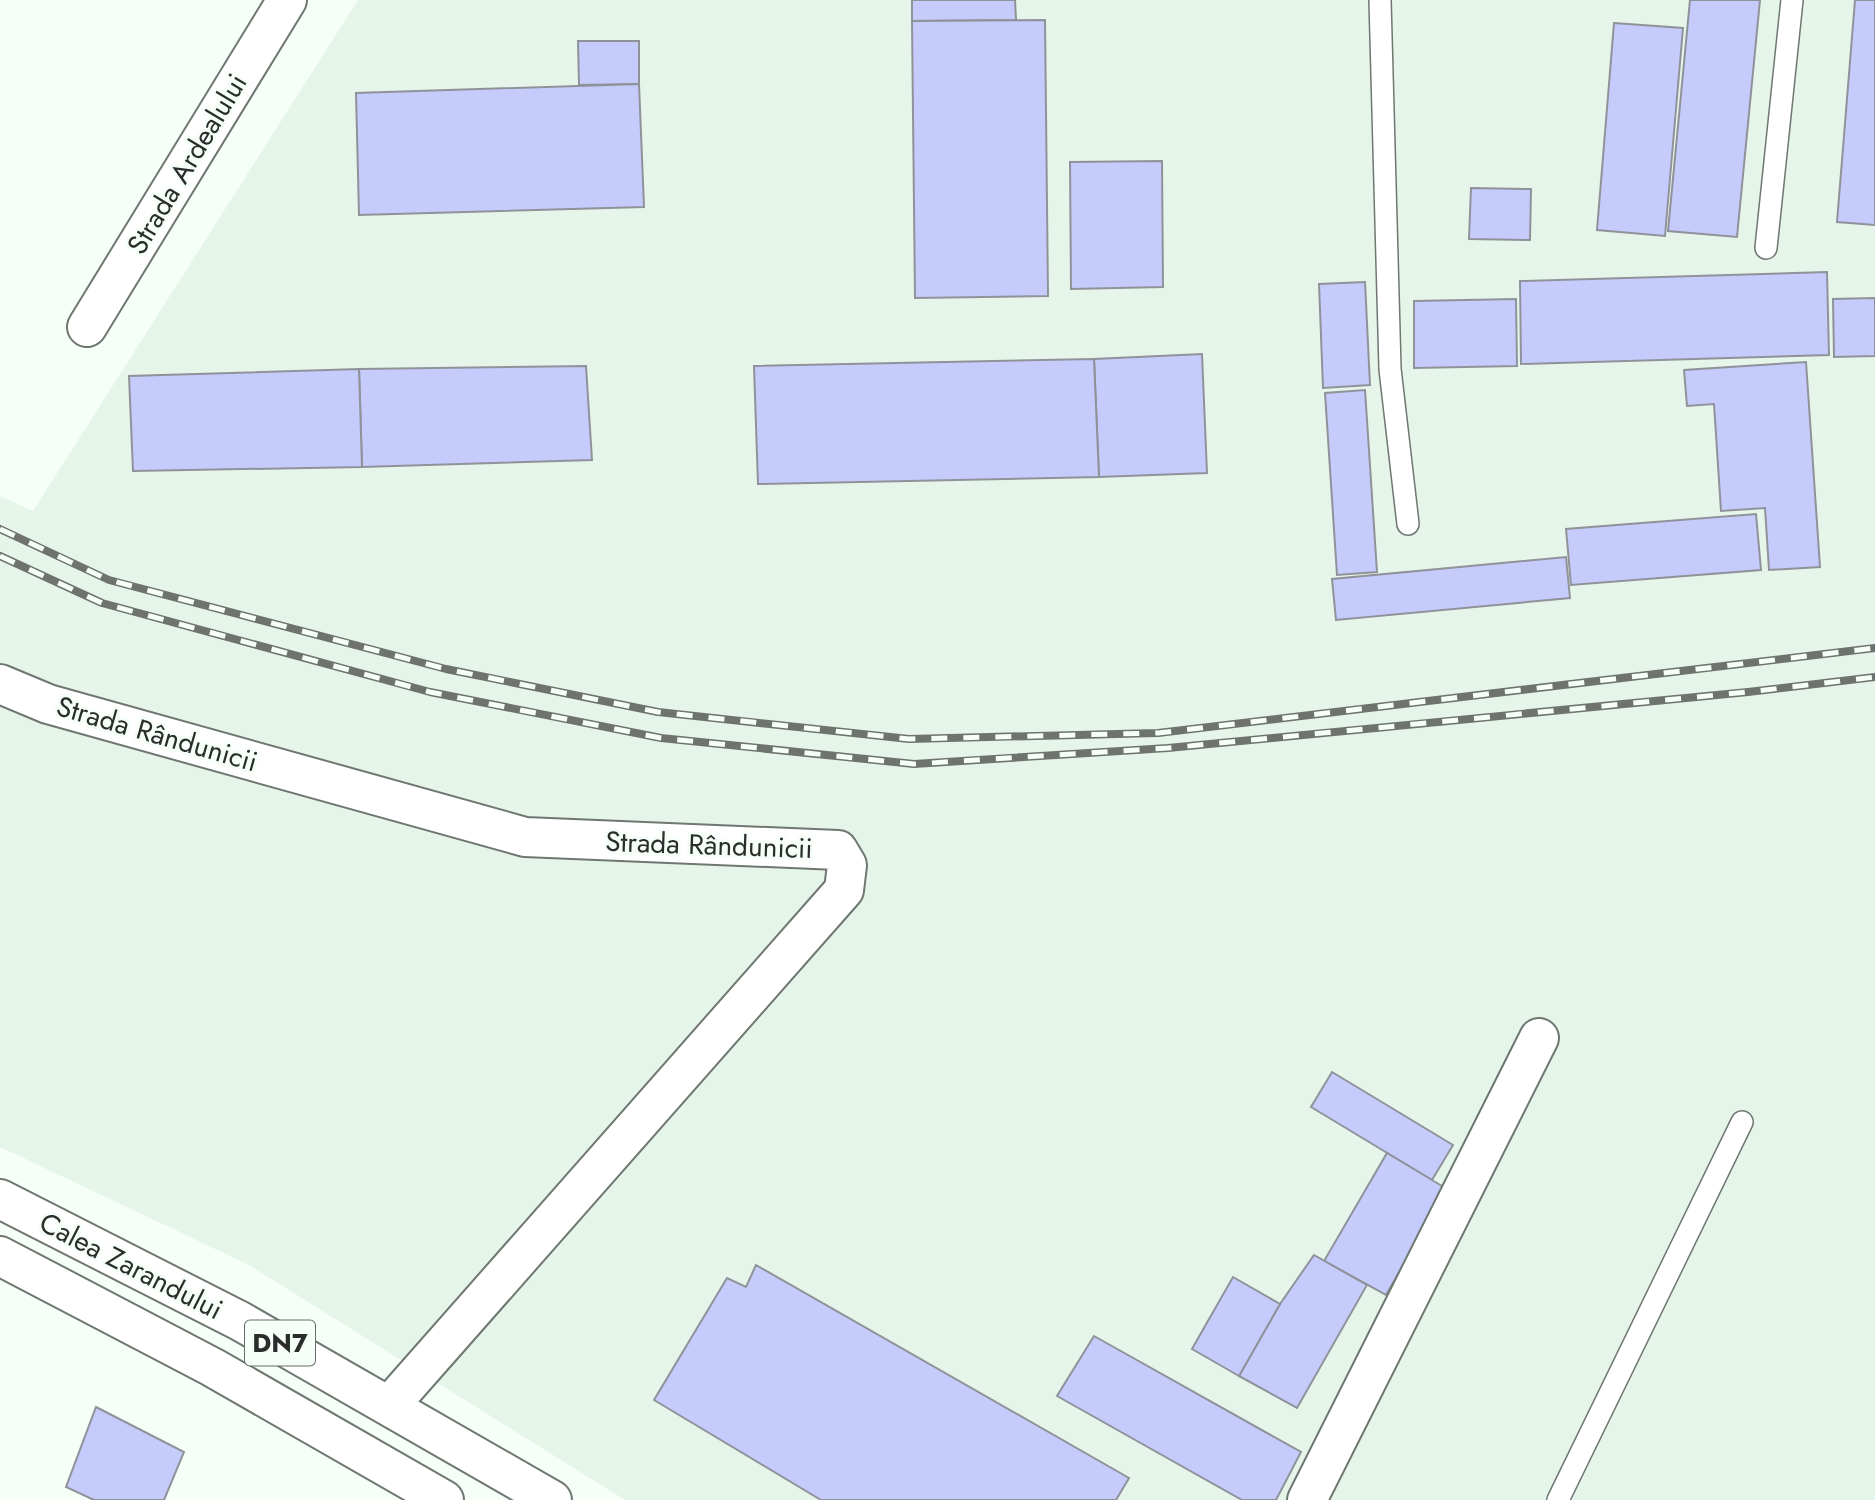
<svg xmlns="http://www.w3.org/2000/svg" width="1875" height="1500" viewBox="0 0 1875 1500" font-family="Jost,sans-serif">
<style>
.built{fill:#e6f5e9}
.building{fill:#c5ccfc;stroke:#90929a;stroke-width:2}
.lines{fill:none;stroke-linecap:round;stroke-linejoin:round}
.service-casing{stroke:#6f7771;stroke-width:24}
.minor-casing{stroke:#6f7771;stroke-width:42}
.primary-casing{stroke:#6f7771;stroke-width:42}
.service{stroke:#fff;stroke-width:21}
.minor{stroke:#fff;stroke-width:38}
.primary{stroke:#fff;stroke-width:38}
.rail-casing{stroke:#6e736f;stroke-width:8}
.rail{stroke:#f6fef8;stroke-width:5;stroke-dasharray:16;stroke-linecap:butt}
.labels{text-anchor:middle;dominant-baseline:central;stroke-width:6;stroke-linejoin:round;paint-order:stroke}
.shield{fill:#f6fef8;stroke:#676c68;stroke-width:2}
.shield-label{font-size:26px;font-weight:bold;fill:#2a2d2b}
.street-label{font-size:28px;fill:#2a2d2b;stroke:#f6fef8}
</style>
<rect width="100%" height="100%" fill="#f6fef8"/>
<path class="built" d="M 358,0 L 1875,0 L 1875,1500 L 625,1500 L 249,1265 L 0,1147 L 0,496 L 33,511 Z"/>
<g class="building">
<path d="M 912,0 L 1015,0 L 1016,20 L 912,21 Z"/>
<path d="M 1690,0 L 1760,0 L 1737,237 L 1668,231 Z"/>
<path d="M 1855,0 L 1875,0 L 1875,225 L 1837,222 Z"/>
<path d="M 1045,20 L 1048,296 L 915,298 L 912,21 Z"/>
<path d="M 1614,23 L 1683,28 L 1665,236 L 1597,230 Z"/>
<path d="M 578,41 L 639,41 L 639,84 L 579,85 Z"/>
<path d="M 639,84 L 644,207 L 359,215 L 356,93 Z"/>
<path d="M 1162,161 L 1163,287 L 1071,289 L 1070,162 Z"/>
<path d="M 1471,188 L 1531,189 L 1530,240 L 1469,239 Z"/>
<path d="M 1827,272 L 1829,355 L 1521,364 L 1520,281 Z"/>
<path d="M 1365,282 L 1370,385 L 1323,388 L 1319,284 Z"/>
<path d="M 1875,298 L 1875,356 L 1834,357 L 1833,299 Z"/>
<path d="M 1516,299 L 1517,366 L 1414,368 L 1414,301 Z"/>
<path d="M 1202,354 L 1207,473 L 1099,477 L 1094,359 Z"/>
<path d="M 1094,359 L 1099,477 L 758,484 L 754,366 Z"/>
<path d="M 1806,362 L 1820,567 L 1769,570 L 1765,508 L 1721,511 L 1714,404 L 1687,406 L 1684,370 Z"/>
<path d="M 586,366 L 592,460 L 362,467 L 359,369 Z"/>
<path d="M 359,369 L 362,467 L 133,471 L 129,376 Z"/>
<path d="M 1365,390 L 1377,572 L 1337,575 L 1325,393 Z"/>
<path d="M 1756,514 L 1761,570 L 1571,585 L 1566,529 Z"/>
<path d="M 1566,557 L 1570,598 L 1336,620 L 1332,579 Z"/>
<path d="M 1332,1072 L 1453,1145 L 1432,1180 L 1311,1107 Z"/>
<path d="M 1387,1153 L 1447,1189 L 1386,1295 L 1324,1261 Z"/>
<path d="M 1314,1255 L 1367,1285 L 1297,1408 L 1239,1376 L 1280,1304 Z"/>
<path d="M 756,1265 L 1129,1478 L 1116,1500 L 821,1500 L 654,1400 L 727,1278 L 746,1287 Z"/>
<path d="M 1233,1277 L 1280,1304 L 1239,1376 L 1192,1349 Z"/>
<path d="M 1094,1336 L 1301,1452 L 1276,1500 L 1242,1500 L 1057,1396 Z"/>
<path d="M 96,1407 L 184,1452 L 164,1500 L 94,1500 L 66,1487 Z"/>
</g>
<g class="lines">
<defs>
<g id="service">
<path d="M 1380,0 L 1390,369 L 1408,524"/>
<path d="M 1766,248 L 1792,0"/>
<path d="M 1558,1500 L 1742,1122"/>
</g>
<g id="minor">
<path d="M 87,327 L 287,0"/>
<path d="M 0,684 L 48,704 L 525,837 L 838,850 L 847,865 L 844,890 L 390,1405"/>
<path d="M 1307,1500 L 1539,1038"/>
</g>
<g id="primary">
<path d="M 0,1199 L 240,1321 L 552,1500"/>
<path d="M 0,1256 L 212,1367 L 444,1500"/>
</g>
</defs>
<use href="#service" class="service-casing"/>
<use href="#minor" class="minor-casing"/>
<use href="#primary" class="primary-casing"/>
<use href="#service" class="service"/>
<use href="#minor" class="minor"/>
<use href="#primary" class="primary"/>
<defs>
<g id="rail">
<path d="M 0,529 L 109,580 L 446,669 L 658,712 L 909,739 L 1158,733 L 1875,648"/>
<path d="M 0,556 L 102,603 L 430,692 L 661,738 L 914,764 L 1168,748 L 1748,692 L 1875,677"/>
</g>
</defs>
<use href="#rail" class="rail-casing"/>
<use href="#rail" class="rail"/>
</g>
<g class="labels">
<rect class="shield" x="245" y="1320.5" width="70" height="45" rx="5"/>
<g class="shield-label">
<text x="280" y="1343">DN7</text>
</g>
<g class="street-label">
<text transform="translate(187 164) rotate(-59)">Strada Ardealului</text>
<text transform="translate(157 734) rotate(16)">Strada Rândunicii</text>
<text transform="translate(709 845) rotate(2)">Strada Rândunicii</text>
<text transform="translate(131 1266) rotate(27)">Calea Zarandului</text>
</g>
</g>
</svg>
